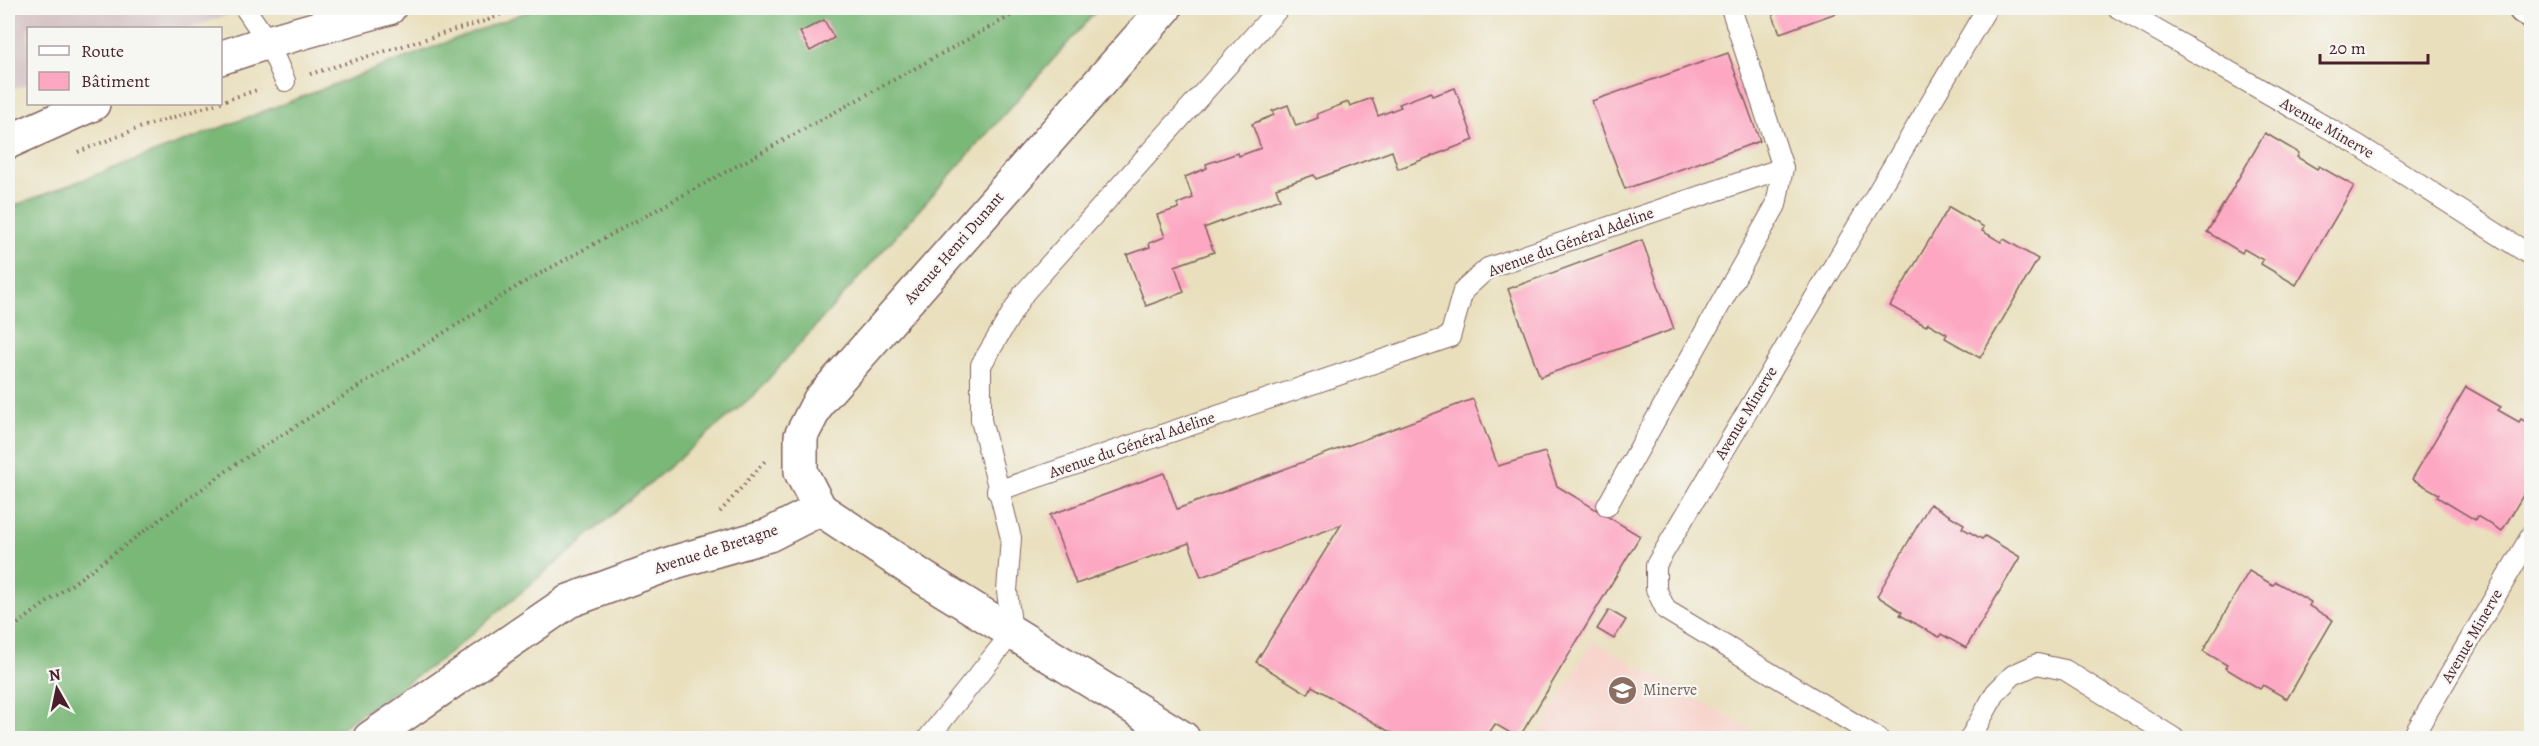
<svg xmlns="http://www.w3.org/2000/svg" width="2539" height="746" viewBox="0 0 2539 746" font-family="Alegreya,serif">
<style>
.built{fill:#f7d1c9}
.industrial{fill:#d2bfc1}
.forest{fill:#7ab878;stroke:#626c52;stroke-width:1.5}
.building{fill:#fda7c2}
.lines{fill:none;stroke-linecap:round;stroke-linejoin:round}
.service-casing{stroke:#82625e;stroke-width:22}
.minor-casing{stroke:#82625e;stroke-width:36}
.secondary-casing{stroke:#82625e;stroke-width:36}
.path{stroke:#82625e;stroke-width:4;stroke-dasharray:1.5 4.5;stroke-linecap:butt}
.service{stroke:#fff;stroke-width:20}
.minor{stroke:#fff;stroke-width:33}
.secondary{stroke:#fff;stroke-width:33}
.labels{text-anchor:middle;dominant-baseline:central;stroke-width:4.5;stroke-linejoin:round;paint-order:stroke}
.street-label{font-size:16px;fill:#4a1f2b;stroke:#f6f6f2}
.education-label{font-size:16px;fill:#785e54;stroke:#f6f6f2;text-anchor:start}
</style>
<rect width="100%" height="100%" fill="#f6f6f2"/>
<filter id="ink" filterUnits="userSpaceOnUse"><feTurbulence type="fractalNoise" baseFrequency=".0167" numOctaves="2"/><feDisplacementMap in="SourceGraphic" scale="12" xChannelSelector="R" yChannelSelector="G"/><feConvolveMatrix kernelMatrix="1 2 1 2 8 2 1 2 1" color-interpolation-filters="sRGB"/></filter>
<filter id="wash" filterUnits="userSpaceOnUse"><feTurbulence type="fractalNoise" baseFrequency=".008" numOctaves="4" result="noise"/><feDisplacementMap in="SourceGraphic" scale="24" xChannelSelector="R" yChannelSelector="G"/><feGaussianBlur stdDeviation="1.35" result="paint"/><feColorMatrix in="noise" values="0 0 0 0 0 0 0 0 0 0 0 0 0 0 0 0 0 1.4 0 .05"/><feComposite in="paint" operator="in"/></filter>
<g filter="url(#wash)">
<rect width="100%" height="100%" fill="#e9dfbc"/>
<path class="built" d="M 1593,641 L 1765,738 L 1536,738 Z"/>
<path class="industrial" d="M 8,8 L 249,8 L 189,28 L 28,28 L 28,84 L 8,91 Z"/>
<path class="forest" d="M 537,8 L 1099,8 L 755,394 L 447,655 L 326,738 L 8,738 L 8,208 Z"/>
<g id="blocks">
<g class="building">
<path d="M 1770,8 L 1850,8 L 1780,33 Z"/>
<path d="M 824,20 L 834,38 L 810,51 L 800,32 Z"/>
<path d="M 1728,53 L 1760,141 L 1625,189 L 1592,101 Z"/>
<path d="M 1455,88 L 1474,140 L 1398,169 L 1392,151 L 1316,179 L 1314,175 L 1276,188 L 1280,199 L 1204,228 L 1214,252 L 1175,266 L 1184,292 L 1146,306 L 1127,255 L 1150,247 L 1149,243 L 1165,237 L 1157,215 L 1179,208 L 1177,204 L 1193,198 L 1185,177 L 1207,168 L 1206,164 L 1238,153 L 1239,156 L 1261,148 L 1252,124 L 1274,115 L 1272,111 L 1288,105 L 1296,126 L 1318,118 L 1317,114 L 1348,102 L 1350,106 L 1372,98 L 1378,116 L 1401,107 L 1399,104 L 1431,92 L 1432,96 Z"/>
<path d="M 2265,133 L 2299,153 L 2297,157 L 2317,169 L 2319,166 L 2354,186 L 2296,285 L 2261,264 L 2263,260 L 2244,249 L 2242,253 L 2207,232 Z"/>
<path d="M 1949,207 L 1984,227 L 1982,231 L 2001,242 L 2004,239 L 2038,259 L 1980,358 L 1945,338 L 1947,334 L 1928,323 L 1926,326 L 1890,306 Z"/>
<path d="M 1642,240 L 1674,329 L 1540,377 L 1508,289 Z"/>
<path d="M 2466,387 L 2501,407 L 2498,410 L 2519,422 L 2521,419 L 2532,425 L 2532,480 L 2502,531 L 2477,516 L 2475,520 L 2437,497 L 2439,494 L 2412,479 Z"/>
<path d="M 1473,399 L 1498,466 L 1545,452 L 1557,486 L 1640,536 L 1519,738 L 1495,724 L 1486,738 L 1400,738 L 1312,686 L 1308,694 L 1256,662 L 1341,525 L 1201,577 L 1189,543 L 1076,584 L 1050,515 L 1164,473 L 1177,509 Z"/>
<path d="M 1930,504 L 1964,524 L 1962,528 L 1982,539 L 1985,536 L 2020,557 L 1966,648 L 1941,634 L 1939,637 L 1900,615 L 1902,612 L 1877,596 Z"/>
<path d="M 2249,571 L 2273,585 L 2276,582 L 2311,602 L 2309,606 L 2333,620 L 2287,699 L 2263,685 L 2260,689 L 2225,668 L 2227,665 L 2203,651 Z"/>
<path d="M 1609,610 L 1626,620 L 1614,639 L 1597,629 Z"/>
</g>
</g>
</g>
<g filter="url(#ink)">
<use href="#blocks" fill-opacity="0" stroke="#82625e" stroke-width="1.5"/>
<g class="lines">
<defs>
<g id="service">
<path d="M 245,8 L 268,42 L 285,81"/>
<path d="M 2118,8 L 2358,145 L 2532,256"/>
<path d="M 997,491 L 1450,337 L 1463,291 L 1488,268 L 1783,168"/>
<path d="M 1607,506 L 1776,205 L 1783,168 L 1731,8"/>
<path d="M 928,738 L 1012,633 L 1007,591 L 1011,538 L 981,420 L 981,365 L 1024,293 L 1279,8"/>
<path d="M 1878,738 L 1666,610 L 1656,589 L 1656,565 L 1987,8"/>
<path d="M 1970,738 L 1996,692 L 2013,675 L 2037,664 L 2065,670 L 2174,738"/>
<path d="M 2412,738 L 2532,534"/>
</g>
<g id="minor">
<path d="M 2525,8 L 2532,12"/>
<path d="M 820,509 L 801,472 L 801,436 L 819,401 L 1165,8"/>
<path d="M 820,509 L 924,578 L 1183,738"/>
<path d="M 370,738 L 569,601 L 675,562 L 769,535 L 820,509"/>
</g>
<g id="secondary">
<path d="M 220,58 L 268,42 L 389,8"/>
<path d="M 8,142 L 93,104"/>
</g>
</defs>
<use href="#service" class="service-casing"/>
<use href="#minor" class="minor-casing"/>
<use href="#secondary" class="secondary-casing"/>
<g class="path">
<path d="M 485,8 L 488,20"/>
<path d="M 310,74 L 488,20 L 516,8"/>
<path d="M 220,102 L 260,89"/>
<path d="M 78,152 L 139,128 L 215,104"/>
<path d="M 720,512 L 765,461"/>
<path d="M 8,631 L 236,464 L 521,284 L 1025,8"/>
</g>
<use href="#service" class="service"/>
<use href="#minor" class="minor"/>
<use href="#secondary" class="secondary"/>
</g>
</g>
<defs>
<symbol id="school-disc" viewBox="-11 -11 22 22"><circle r="9.5" fill="#8d6e63" stroke="#f6f6f2"/><path d="M0-5L7-2L0 1L-7-2ZM-4 1L0 2.5L4 1V4Q0 6-4 4Z" fill="#fff"/></symbol>
</defs>
<g fill-rule="evenodd">
<use href="#school-disc" x="1606" y="674" width="33" height="33"/>
</g>
<g class="labels">
<g class="street-label">
<text transform="translate(2327 128) rotate(30)">Avenue Minerve</text>
<text transform="translate(1571 242) rotate(-20)">Avenue du Général Adeline</text>
<text transform="translate(954 248) rotate(-49)">Avenue Henri Dunant</text>
<text transform="translate(1746 413) rotate(-59)">Avenue Minerve</text>
<text transform="translate(1132 445) rotate(-19)">Avenue du Général Adeline</text>
<text transform="translate(716 549) rotate(-18)">Avenue de Bretagne</text>
<text transform="translate(2472 636) rotate(-60)">Avenue Minerve</text>
</g>
<g class="education-label">
<text x="1643" y="690">Minerve</text>
</g>
</g>
<rect width="2539" height="746" fill="none" stroke="#f6f6f2" stroke-width="30"/>
<rect x="27" y="27" width="195" height="78" fill="#f6f6f2" stroke="#b1a0a2" stroke-width="1.5"/>
<rect x="39" y="46" width="30" height="9" fill="#ffffff" stroke="#b1a0a2" stroke-width="1.5"/>
<text x="81" y="57" font-size="18" fill="#4a1f2b">Route</text>
<rect x="39" y="72" width="30" height="18" fill="#fda7c2" stroke="#b1a0a2" stroke-width="1.5"/>
<text x="81" y="87" font-size="18" fill="#4a1f2b">Bâtiment</text>
<g transform="translate(57 689) rotate(351)" stroke="#f6f6f2" stroke-width="4.5" paint-order="stroke">
<path d="M0-4.5L10 22L0 15L-10 22Z" fill="#4a1f2b"/>
<text y="-9" font-size="16" font-weight="bold" text-anchor="middle" fill="#4a1f2b">N</text>
</g>
<path d="M2320 54v9h108v-9" fill="none" stroke="#4a1f2b" stroke-width="3"/>
<text x="2329" y="54" font-size="18" fill="#4a1f2b" stroke="#f6f6f2" stroke-width="4.5" paint-order="stroke">20 m</text>
</svg>
